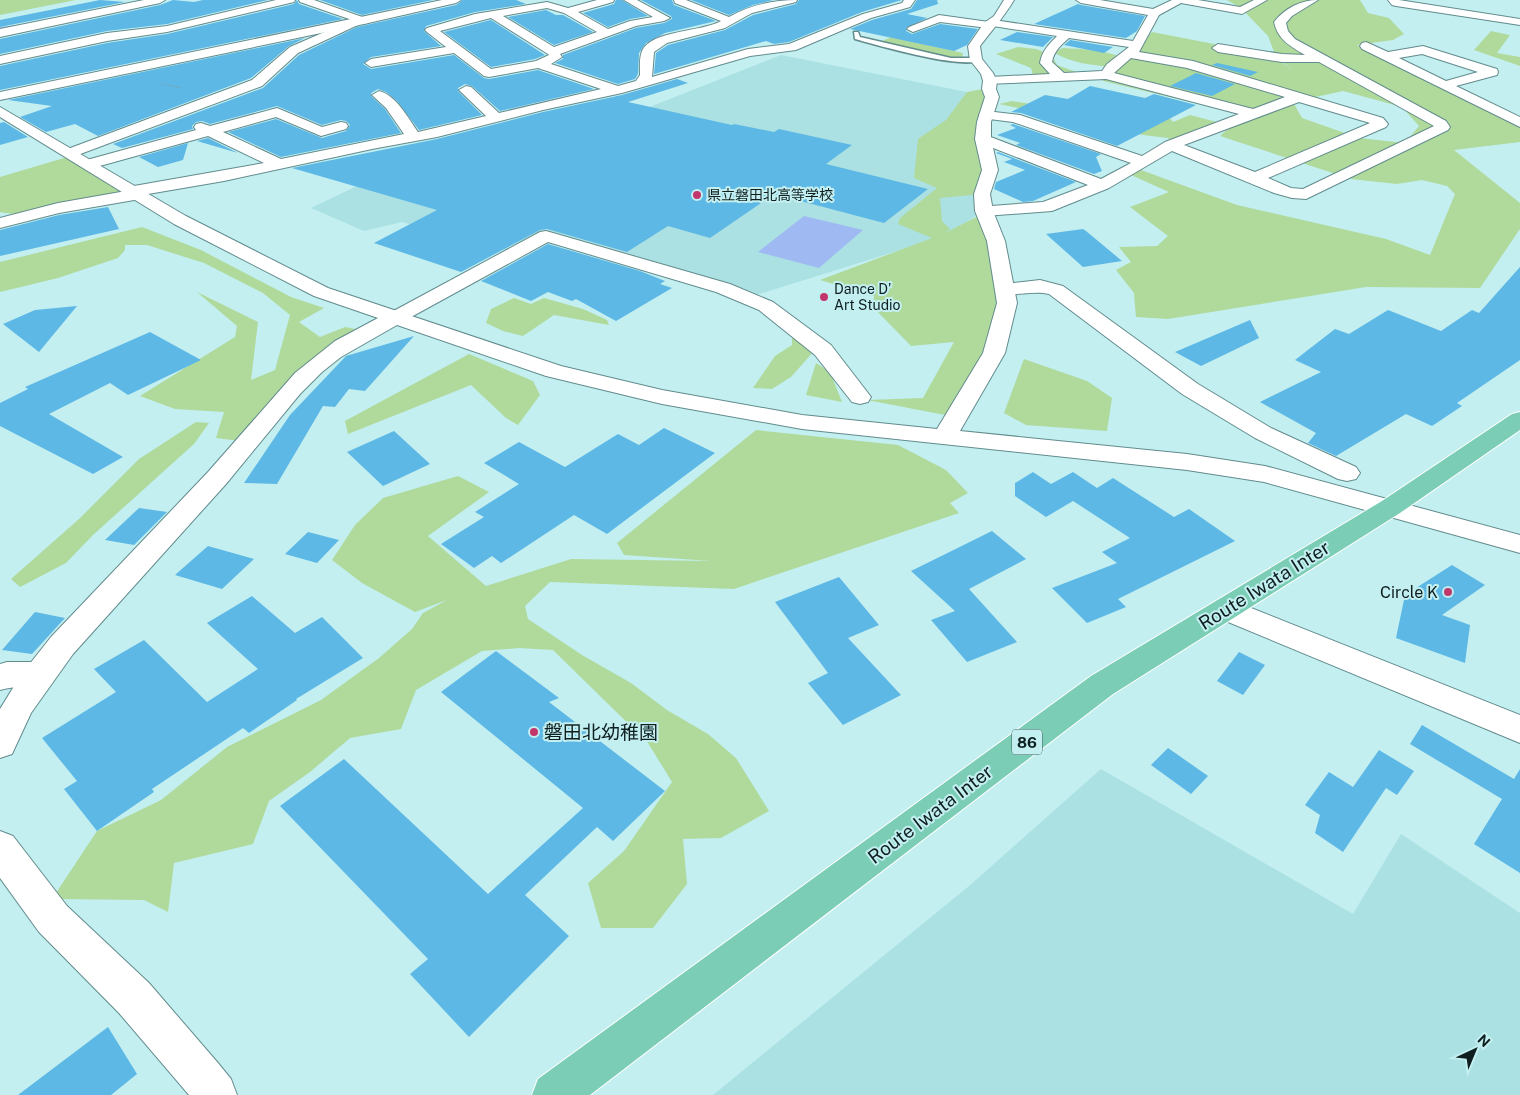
<svg xmlns="http://www.w3.org/2000/svg" width="1520" height="1095" viewBox="0 0 1520 1095" font-family="'Public Sans','Noto Sans JP',sans-serif">
<style>
.built{fill:#ace1e3}
.green{fill:#b0da9b;fill-rule:evenodd}
.water{fill:#9fbaf3}
.lines{fill:none;stroke-linecap:round;stroke-linejoin:round}
.stream{fill:#9fbaf3;fill-rule:evenodd}
.building{fill:#5db8e5}
.service-casing{stroke:#628b8d;stroke-width:3}
.minor-casing{stroke:#628b8d;stroke-width:2}
.tertiary-casing{stroke:#628b8d;stroke-width:2}
.primary-casing{stroke:#fff;stroke-width:2}
.path{stroke:#7fa0a2;stroke-width:1;stroke-dasharray:1 1;stroke-linecap:butt}
.service{fill:#fff;fill-rule:evenodd}
.minor{fill:#fff;fill-rule:evenodd}
.tertiary{fill:#fff;fill-rule:evenodd}
.primary{fill:#7ccdb5;fill-rule:evenodd}
.poi-dot{fill:#c2366c;stroke:#c3eff1;stroke-width:2}
.labels{text-anchor:middle;dominant-baseline:central;stroke-width:4;stroke-linejoin:round;paint-order:stroke}
.far-poi-label{font-size:14px;fill:#0f1f20;stroke:#c3eff1;text-anchor:start}
.shield{fill:#c3eff1;stroke:#455d5f;stroke-width:1}
.shield-label{font-size:15px;font-weight:bold;fill:#0f1f20}
.poi-label{font-size:16px;fill:#0f1f20;stroke:#c3eff1;text-anchor:end}
.near-street-label{font-size:19px;fill:#0f1f20;stroke:#c3eff1}
.near-poi-label{font-size:19px;fill:#0f1f20;stroke:#c3eff1;text-anchor:start}
</style>
<rect width="100%" height="100%" fill="#c3eff1"/>
<g class="built">
<path d="M 781,55 L 967,92 L 989,89 L 984,211 L 942,237 L 756,295 L 545,231 L 509,251 L 402,222 L 364,231 L 311,208 L 378,176 L 566,140 Z"/>
<path d="M 1101,769 L 1353,914 L 1401,834 L 1520,913 L 1520,1095 L 713,1095 L 969,886 Z"/>
</g>
<g class="green">
<path d="M 0,0 L 76,0 L 0,15 Z"/>
<path d="M 1227,0 L 1360,0 L 1368,13 L 1389,18 L 1404,34 L 1393,40 L 1357,45 L 1520,122 L 1520,142 L 1454,150 L 1520,203 L 1520,229 L 1480,288 L 1366,287 L 1168,319 L 1136,317 L 1134,293 L 1116,270 L 1131,262 L 1119,247 L 1157,246 L 1168,236 L 1130,207 L 1169,192 L 1131,175 L 1141,170 L 1237,205 L 1386,239 L 1430,255 L 1455,194 L 1447,186 L 1422,180 L 1397,184 L 1351,179 L 1220,136 L 1230,127 L 1174,149 L 1168,138 C 1111,133 1055,115 999,104 L 1012,101 L 1031,104 L 1075,98 L 1167,114 L 1173,122 L 1190,115 L 1232,126 L 1245,115 L 1103,81 L 1152,32 L 1271,55 L 1293,70 L 1276,57 L 1268,36 L 1241,8 ZM 1343,91 L 1402,107 L 1419,126 L 1405,143 L 1359,138 L 1302,118 L 1293,102 Z"/>
<path d="M 1491,31 L 1510,35 L 1497,53 L 1520,57 L 1520,66 L 1474,50 Z"/>
<path d="M 891,37 L 963,53 L 961,61 L 878,43 Z"/>
<path d="M 1018,47 L 1036,49 L 1052,55 L 1057,65 L 1092,78 L 1035,82 L 1031,68 L 996,54 Z"/>
<path d="M 1063,48 C 1082,49 1106,50 1123,58 L 1112,67 C 1090,65 1071,63 1053,52 Z"/>
<path d="M 993,87 L 982,194 L 940,198 L 942,221 L 950,229 L 945,233 L 984,213 L 1005,289 L 991,342 L 945,415 L 867,400 L 923,398 L 954,342 L 911,346 L 873,307 L 874,296 L 820,280 L 932,238 L 898,224 L 900,218 L 937,188 L 914,178 L 918,139 L 946,120 L 967,92 Z"/>
<path d="M 74,155 L 134,191 C 102,198 30,220 0,212 L 0,177 Z"/>
<path d="M 142,227 L 201,250 L 291,297 L 324,308 L 299,322 L 320,337 L 345,327 L 365,331 L 247,442 L 216,438 L 224,412 L 175,409 L 140,396 L 235,337 L 237,326 L 197,292 L 258,322 L 251,380 L 275,370 L 290,315 L 263,293 L 204,263 L 147,245 L 125,245 L 125,250 L 118,258 L 58,278 L 0,292 L 0,262 Z"/>
<path d="M 514,298 L 531,304 L 544,298 L 583,309 L 607,320 L 609,325 L 554,315 L 523,336 L 503,331 L 486,323 L 491,309 Z"/>
<path d="M 792,334 L 815,350 L 791,377 L 772,389 L 753,388 L 775,356 L 792,345 Z"/>
<path d="M 469,354 L 533,381 L 540,395 L 518,425 L 506,418 L 471,385 L 348,434 L 345,421 Z"/>
<path d="M 1024,359 L 1087,381 L 1112,398 L 1107,431 L 1026,425 L 1004,413 Z"/>
<path d="M 816,363 L 830,372 L 842,402 L 806,395 Z"/>
<path d="M 196,422 L 209,423 L 194,444 L 93,535 L 66,563 L 20,587 L 11,579 L 79,519 L 139,459 Z"/>
<path d="M 756,430 L 898,445 L 946,470 L 968,493 L 950,503 L 959,513 L 734,589 L 550,582 L 525,606 L 528,619 L 582,655 L 631,683 L 667,710 L 708,734 L 736,758 L 769,811 L 721,838 L 683,839 L 687,884 L 653,928 L 601,928 L 588,883 L 624,851 L 672,782 L 648,743 L 553,650 L 519,648 L 482,651 L 416,690 L 401,729 L 350,738 L 310,772 L 269,801 L 253,844 L 174,863 L 168,912 L 144,900 L 52,899 L 97,831 L 161,800 L 227,747 L 321,700 L 379,658 L 412,629 L 423,613 L 447,600 L 415,612 L 362,583 L 332,560 L 355,525 L 383,498 L 458,476 L 489,492 L 428,536 L 486,586 L 571,559 L 711,561 L 624,555 L 617,543 Z"/>
</g>
<path class="water" d="M 804,216 L 863,230 L 819,268 L 758,252 Z"/>
<g class="lines">
<path class="stream" d="M 25,24 L 26,26 L 0,29 L 0,27 Z"/>
</g>
<g class="building">
<path d="M 100,0 L 125,2 L 0,27 L 0,20 Z"/>
<path d="M 173,0 L 194,2 L 203,0 L 268,0 L 167,24 L 107,31 L 0,54 L 0,39 L 160,5 Z"/>
<path d="M 297,0 L 299,4 L 343,19 L 0,90 L 0,66 L 107,43 L 167,34 L 294,4 Z"/>
<path d="M 320,0 L 433,0 L 362,15 Z"/>
<path d="M 463,0 L 516,0 L 526,4 L 475,12 L 426,26 L 424,31 L 441,46 L 371,57 L 363,64 L 371,69 L 454,55 L 484,78 L 489,79 L 538,70 L 594,89 L 500,111 L 472,86 L 465,84 L 458,88 L 458,91 L 482,115 L 419,130 L 397,101 L 386,92 L 378,89 L 371,93 L 371,96 L 385,109 L 401,133 L 281,157 L 228,132 L 276,119 L 322,138 L 346,131 L 350,125 L 346,121 L 341,120 L 322,125 L 277,106 L 210,124 L 202,121 L 196,122 L 192,126 L 193,129 L 122,148 L 113,144 L 263,88 L 299,55 L 357,27 L 456,5 Z"/>
<path d="M 616,0 L 622,0 L 648,16 L 630,19 L 608,27 L 583,13 L 614,4 Z"/>
<path d="M 641,0 L 672,0 L 674,5 L 716,21 L 665,33 L 646,43 L 639,53 L 638,74 L 635,79 L 618,84 L 555,63 L 563,59 L 563,55 L 636,28 L 664,23 L 672,19 L 671,16 Z"/>
<path d="M 691,0 L 773,0 L 753,5 L 729,15 Z"/>
<path d="M 799,0 L 902,0 L 862,12 L 789,42 L 774,44 L 766,41 L 654,74 L 656,53 L 668,45 L 725,30 L 753,15 L 796,4 Z"/>
<path d="M 917,0 L 937,0 L 938,4 L 907,14 L 927,18 L 906,28 L 906,31 L 912,34 L 940,24 L 978,29 L 967,45 L 954,51 L 850,29 L 872,20 L 911,9 Z"/>
<path d="M 1078,4 L 1081,5 L 1145,16 L 1137,31 L 1126,38 L 1034,24 Z"/>
<path d="M 546,10 L 556,15 L 563,15 L 593,32 L 554,45 L 508,17 Z"/>
<path d="M 491,20 L 545,55 L 535,59 L 491,67 L 444,32 Z"/>
<path d="M 1017,32 L 1053,37 L 1043,47 L 1000,40 Z"/>
<path d="M 305,38 L 289,46 L 251,78 L 98,136 L 75,124 L 46,132 L 20,117 L 52,106 L 8,100 Z"/>
<path d="M 1070,40 L 1113,47 L 1104,53 L 1064,45 Z"/>
<path d="M 1217,63 L 1258,72 L 1250,76 L 1212,65 Z"/>
<path d="M 1196,73 L 1235,84 L 1212,96 L 1170,86 Z"/>
<path d="M 677,79 L 688,83 L 628,102 L 732,125 L 734,124 L 774,132 L 779,129 L 852,145 L 826,164 L 928,189 L 884,223 L 774,194 L 710,238 L 668,226 L 627,252 L 547,229 L 540,230 L 461,272 L 374,243 L 437,210 L 292,168 L 437,139 L 543,112 L 622,95 Z"/>
<path d="M 1090,86 L 1145,98 L 1154,94 L 1196,105 L 1117,146 L 1021,113 L 1011,112 L 1045,95 L 1068,99 Z"/>
<path d="M 4,122 L 28,137 L 0,145 L 0,123 Z"/>
<path d="M 1013,124 L 1101,154 L 1096,157 L 1102,171 L 1094,174 L 1016,145 L 1020,143 L 997,135 L 1016,128 L 1010,125 Z"/>
<path d="M 208,138 L 238,153 L 197,141 Z"/>
<path d="M 188,143 L 183,160 L 158,167 L 139,157 Z"/>
<path d="M 998,152 L 1076,182 L 1033,201 L 1023,202 L 994,189 L 996,182 L 1025,170 L 1004,162 L 1012,159 L 996,153 Z"/>
<path d="M 108,207 L 119,229 L 0,256 L 0,230 L 59,215 Z"/>
<path d="M 1083,229 L 1086,231 L 1122,261 L 1083,267 L 1046,234 Z"/>
<path d="M 548,244 L 640,271 L 665,281 L 660,284 L 672,288 L 616,321 L 576,299 L 572,301 L 548,292 L 531,301 L 481,281 Z"/>
<path d="M 1520,267 L 1520,360 L 1457,403 L 1462,406 L 1432,426 L 1406,414 L 1336,456 L 1308,443 L 1316,433 L 1260,402 L 1321,372 L 1295,360 L 1335,329 L 1349,334 L 1388,310 L 1441,331 L 1472,310 L 1479,313 Z"/>
<path d="M 77,306 L 39,352 L 3,324 L 35,310 Z"/>
<path d="M 1250,320 L 1259,338 L 1201,366 L 1175,352 Z"/>
<path d="M 150,332 L 201,360 L 128,395 L 110,383 L 49,414 L 123,457 L 93,474 L 0,426 L 0,403 L 28,389 L 25,387 Z"/>
<path d="M 414,336 L 365,391 L 349,389 L 335,407 L 323,406 L 277,484 L 244,483 L 290,415 L 346,356 Z"/>
<path d="M 664,428 L 715,453 L 607,534 L 574,515 L 501,563 L 492,556 L 474,568 L 441,544 L 484,517 L 475,512 L 519,484 L 484,463 L 519,442 L 565,467 L 618,434 L 639,445 Z"/>
<path d="M 394,431 L 430,464 L 383,486 L 347,452 Z"/>
<path d="M 1033,472 L 1051,484 L 1073,472 L 1097,488 L 1113,478 L 1174,517 L 1189,509 L 1235,541 L 1118,599 L 1126,607 L 1087,623 L 1052,588 L 1117,563 L 1102,552 L 1130,538 L 1073,501 L 1046,517 L 1015,496 L 1015,483 Z"/>
<path d="M 139,508 L 167,512 L 134,545 L 105,540 Z"/>
<path d="M 992,531 L 1026,559 L 969,589 L 1017,642 L 967,662 L 931,620 L 955,611 L 911,571 Z"/>
<path d="M 308,532 L 339,540 L 317,563 L 285,554 Z"/>
<path d="M 208,546 L 254,559 L 222,589 L 175,575 Z"/>
<path d="M 1452,565 L 1485,585 L 1442,615 L 1470,625 L 1465,663 L 1396,638 L 1405,595 Z"/>
<path d="M 839,577 L 879,625 L 848,638 L 901,695 L 843,725 L 808,683 L 828,673 L 775,602 Z"/>
<path d="M 252,596 L 295,633 L 322,617 L 363,658 L 296,699 L 297,700 L 249,733 L 243,728 L 152,789 L 154,792 L 97,831 L 64,789 L 77,781 L 42,738 L 116,692 L 94,669 L 144,640 L 207,702 L 258,669 L 207,623 Z"/>
<path d="M 35,612 L 65,618 L 32,654 L 2,650 Z"/>
<path d="M 496,651 L 559,698 L 549,702 L 665,791 L 613,841 L 597,827 L 525,895 L 569,936 L 469,1037 L 410,974 L 428,959 L 280,806 L 344,759 L 488,894 L 583,808 L 441,692 Z"/>
<path d="M 1239,652 L 1265,665 L 1243,695 L 1217,681 Z"/>
<path d="M 1422,725 L 1514,779 L 1520,769 L 1520,873 L 1474,844 L 1502,799 L 1410,744 Z"/>
<path d="M 1168,748 L 1208,776 L 1191,794 L 1151,765 Z"/>
<path d="M 1379,750 L 1414,771 L 1397,795 L 1386,788 L 1343,852 L 1315,833 L 1320,815 L 1305,805 L 1329,772 L 1353,787 Z"/>
<path d="M 108,1027 L 137,1074 L 111,1095 L 18,1095 Z"/>
</g>
<g class="lines">
<defs>
<path id="service" d="M 854,32 L 858,32 L 860,37 L 951,58 L 976,58 L 980,60 C 964,70 876,45 855,39 Z"/>
<g id="minor">
<path d="M 144,0 L 165,0 L 160,3 L 0,37 L 0,29 Z"/>
<path d="M 276,0 L 295,0 L 294,2 L 167,32 L 107,41 L 0,64 L 0,56 L 107,33 L 167,26 Z"/>
<path d="M 299,0 L 314,0 L 368,19 L 370,21 L 368,23 L 360,24 L 298,53 L 262,86 L 75,156 L 65,156 L 62,153 L 65,150 L 252,80 L 290,47 L 352,20 L 300,2 Z"/>
<path d="M 597,0 L 614,0 L 613,2 L 578,12 L 608,29 L 630,21 L 653,17 L 624,0 L 637,0 L 670,18 L 664,21 L 636,26 L 560,54 L 562,57 L 551,64 L 618,86 L 636,81 L 640,75 C 640,67 639,59 642,51 C 651,30 702,32 721,21 L 675,3 L 674,0 L 686,0 L 729,17 C 751,5 773,0 797,0 L 796,2 L 752,13 L 725,28 L 667,43 L 654,52 L 652,77 L 748,49 L 789,44 L 863,14 L 902,3 L 904,0 L 915,0 L 910,7 L 871,18 L 796,50 L 750,56 L 622,93 L 543,110 L 437,137 L 372,149 L 224,181 L 148,194 L 146,198 L 140,199 L 59,213 L 0,228 L 0,218 L 58,203 L 126,191 L 128,187 L 134,186 L 264,163 L 208,136 L 89,169 L 83,167 L 81,164 L 83,161 L 196,130 L 194,127 L 196,124 L 201,123 L 210,126 L 277,108 L 322,127 L 341,122 L 346,123 L 348,126 L 346,129 L 321,136 L 276,117 L 223,132 L 281,159 L 404,134 L 386,108 L 372,95 L 379,91 C 396,95 408,118 418,132 L 486,116 L 459,90 L 466,86 L 471,87 L 499,113 L 601,89 L 538,68 L 489,77 L 484,76 L 454,53 L 371,67 L 365,63 L 371,59 L 446,47 L 427,32 L 425,30 L 427,28 L 475,14 L 547,2 L 568,8 ZM 547,8 L 564,13 L 597,32 L 554,47 L 503,16 ZM 491,18 L 548,54 L 549,55 L 536,61 L 491,69 L 440,31 Z"/>
<path d="M 1076,0 L 1100,0 L 1153,9 L 1172,0 L 1198,0 L 1240,7 L 1254,0 L 1267,0 L 1242,14 L 1181,3 L 1159,15 L 1139,52 L 1193,61 L 1383,118 L 1388,124 L 1386,127 L 1268,178 L 1291,188 L 1303,189 L 1434,126 L 1319,62 L 1282,62 L 1218,52 L 1212,48 L 1218,44 L 1282,54 L 1305,55 C 1290,46 1278,40 1274,22 C 1285,8 1301,0 1318,0 L 1292,16 L 1286,23 L 1288,31 L 1295,39 L 1446,121 L 1450,127 L 1448,130 L 1306,199 L 1292,198 L 1274,193 L 1172,151 L 1109,188 L 1052,211 L 984,216 L 978,215 L 975,211 L 978,207 L 1043,202 L 1088,185 L 978,142 L 975,139 L 978,136 L 988,136 L 1101,179 L 1131,163 L 1013,122 L 981,118 L 979,115 L 981,112 L 986,111 L 1020,115 L 1142,156 L 1165,142 L 1239,114 L 1106,79 L 985,84 L 983,81 L 990,77 L 1050,74 L 1040,63 C 1042,51 1049,44 1057,36 L 993,26 L 988,28 L 940,22 L 913,32 L 907,29 L 909,27 L 939,15 L 989,22 L 994,20 L 1133,41 L 1148,15 L 1081,3 ZM 1069,38 L 1129,47 L 1107,64 L 1102,71 L 1064,73 L 1052,62 C 1054,51 1061,45 1069,38 ZM 1131,58 L 1187,68 L 1285,97 L 1253,109 L 1114,73 ZM 1299,102 L 1370,123 L 1255,172 L 1184,145 Z"/>
<path d="M 1388,0 L 1399,0 L 1520,19 L 1520,25 L 1396,6 L 1392,5 Z"/>
<path d="M 1366,42 L 1388,52 L 1423,46 L 1497,69 L 1498,72 L 1497,75 L 1456,86 L 1520,117 L 1520,127 L 1362,49 L 1360,46 L 1362,43 ZM 1422,54 L 1478,72 L 1446,81 L 1399,58 Z"/>
<path d="M 546,231 L 730,284 L 773,302 L 831,345 L 871,397 L 868,402 L 860,404 L 852,402 L 815,355 L 759,310 L 716,292 L 548,242 L 402,322 L 395,324 L 388,322 L 385,318 L 388,314 L 540,232 Z"/>
<path d="M 1040,280 L 1063,286 L 1198,384 L 1271,428 L 1356,467 L 1360,473 L 1356,479 L 1347,481 L 1338,479 L 1255,438 L 1182,394 L 1049,294 C 1032,290 1015,297 998,293 L 995,289 L 998,285 Z"/>
<path d="M 1226,598 L 1520,715 L 1520,743 L 1216,617 L 1211,609 L 1216,601 Z"/>
<path d="M 7,662 L 41,662 L 52,665 L 57,674 L 52,683 C 35,688 17,685 0,690 L 0,664 Z"/>
</g>
<g id="tertiary">
<path d="M 442,0 L 461,0 L 456,3 L 355,26 L 0,100 L 0,92 Z"/>
<path d="M 1004,0 L 1014,0 C 1004,17 992,30 980,46 L 982,59 L 993,73 L 997,81 L 996,89 L 999,97 L 991,122 L 991,139 L 998,170 L 990,194 L 993,211 L 1005,241 L 1017,303 L 1005,353 L 960,431 L 1187,454 L 1265,466 L 1520,535 L 1520,553 L 1264,482 L 1187,470 L 802,429 L 662,404 L 546,376 L 397,325 L 341,357 L 322,372 L 300,394 L 226,484 L 73,654 L 31,713 L 12,754 L 0,758 L 0,709 L 21,675 L 51,637 L 208,472 L 295,373 L 335,341 L 378,318 L 314,296 L 174,224 L 0,117 L 0,107 L 186,216 L 328,288 L 561,366 L 662,390 L 802,415 L 937,429 L 983,353 L 997,303 L 987,241 L 975,211 L 974,194 L 982,170 L 975,139 L 977,122 L 985,97 L 982,89 L 983,81 L 981,74 L 970,60 L 968,46 L 984,23 L 994,16 Z"/>
<path d="M 0,831 L 13,836 L 67,906 L 149,983 L 218,1063 L 231,1079 L 237,1095 L 189,1095 L 119,1013 L 39,932 L 0,878 Z"/>
</g>
<path id="primary" d="M 1520,412 L 1520,430 L 1400,513 L 1113,694 L 590,1095 L 532,1095 L 538,1079 L 1091,676 L 1382,501 L 1512,414 Z"/>
</defs>
<use href="#service" class="service-casing"/>
<use href="#minor" class="minor-casing"/>
<use href="#tertiary" class="tertiary-casing"/>
<use href="#primary" class="primary-casing"/>
<path class="path" d="M 162,84 L 182,88"/>
<use href="#service" class="service"/>
<use href="#minor" class="minor"/>
<use href="#tertiary" class="tertiary"/>
<use href="#primary" class="primary"/>
</g>
<g class="poi-dot">
<circle cx="697" cy="195" r="5"/>
<circle cx="824" cy="297" r="5"/>
<circle cx="1448" cy="592" r="5"/>
<circle cx="534" cy="732" r="5"/>
</g>
<g class="labels">
<g class="far-poi-label">
<text x="707" y="195">県立磐田北高等学校</text>
<text x="834" y="289">Dance D'<tspan x="834" dy="16">Art Studio</tspan></text>
</g>
<rect class="shield" x="1012" y="729.5" width="30" height="25" rx="4"/>
<g class="shield-label">
<text x="1027" y="742">86</text>
</g>
<g class="poi-label">
<text x="1438" y="592">Circle K</text>
</g>
<g class="near-street-label">
<text transform="translate(1264 585) rotate(-32)">Route Iwata Inter</text>
<text transform="translate(930 814) rotate(-37)">Route Iwata Inter</text>
</g>
<g class="near-poi-label">
<text x="544" y="732">磐田北幼稚園</text>
</g>
</g>
<g transform="translate(1475 1050) rotate(44)" stroke="#c3eff1" stroke-width="4" paint-order="stroke">
<path d="M0-4L9 19L0 12L-9 19Z" fill="#0f1f20"/>
<text y="-8" font-size="14" font-weight="bold" text-anchor="middle" fill="#0f1f20">N</text>
</g>
</svg>
